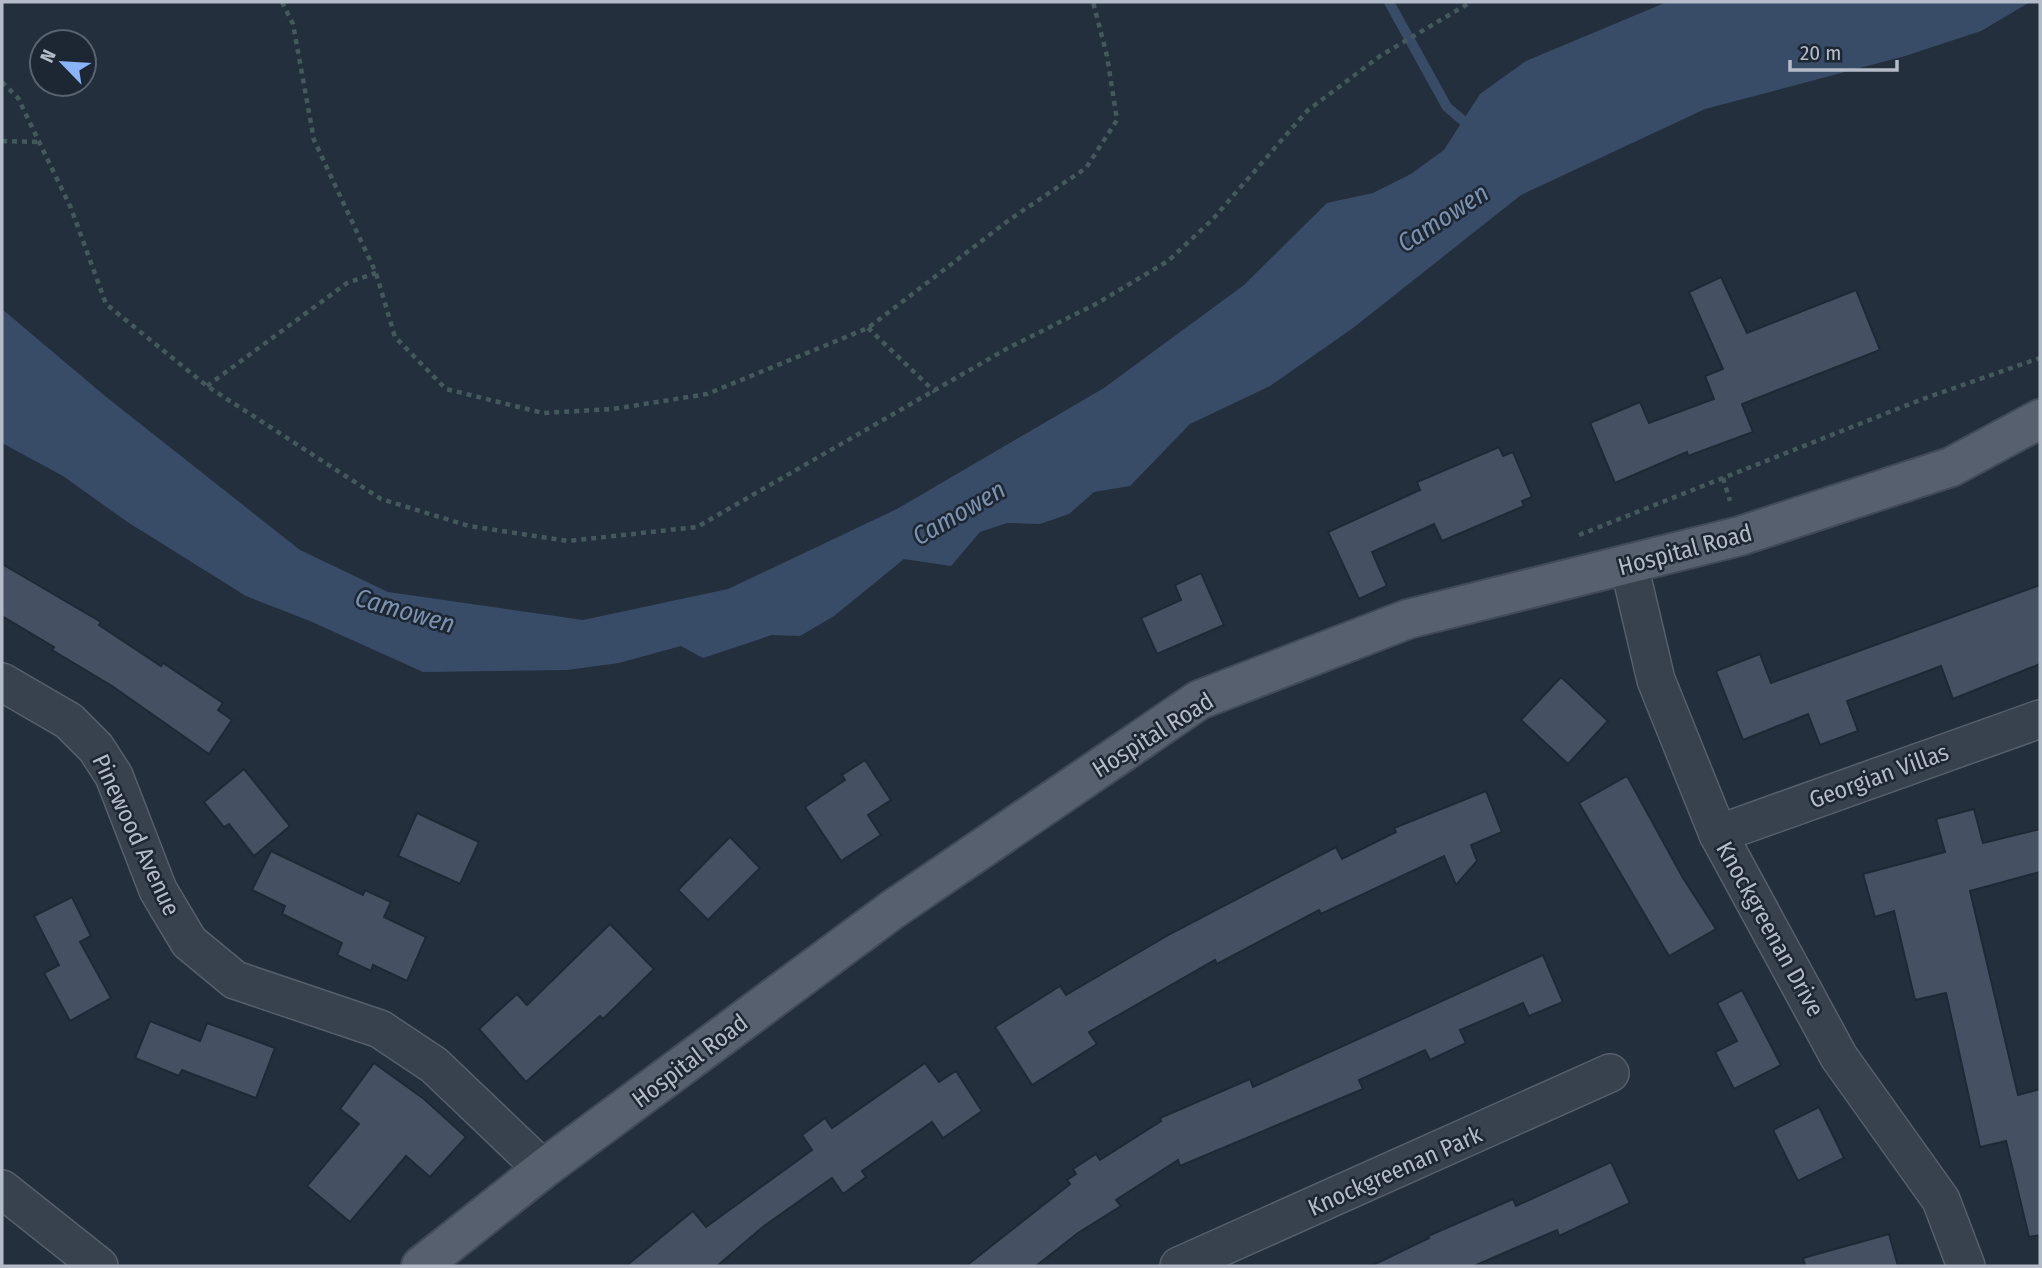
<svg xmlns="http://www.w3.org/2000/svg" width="2042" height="1268" viewBox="0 0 2042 1268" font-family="'Fira Sans Condensed',sans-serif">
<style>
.water{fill:#394c67}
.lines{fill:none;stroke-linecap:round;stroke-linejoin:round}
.stream{stroke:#394c67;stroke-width:10}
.building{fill:#455162;stroke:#1f2835;stroke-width:2}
.minor-casing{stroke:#565f6c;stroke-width:40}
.major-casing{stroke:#414a57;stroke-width:42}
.path{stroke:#44595c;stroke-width:4.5;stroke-dasharray:5 5;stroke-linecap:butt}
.minor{stroke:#38414e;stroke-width:37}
.major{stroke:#56606e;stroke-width:38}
.labels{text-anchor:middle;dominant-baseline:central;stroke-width:5;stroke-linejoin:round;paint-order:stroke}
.street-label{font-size:24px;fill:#b4bcc9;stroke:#1d2633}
.water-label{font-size:26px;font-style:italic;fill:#7c92b1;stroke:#1d2633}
</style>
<rect width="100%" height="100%" fill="#242f3e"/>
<path class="water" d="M 1667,2 L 2030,2 L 1981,31 L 1905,56 L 1705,109 L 1521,195 L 1353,328 L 1270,386 L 1190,424 L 1130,486 L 1094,492 L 1069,514 L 1040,524 L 1007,523 L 980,532 L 951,566 L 904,559 L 834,616 L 800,636 L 772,635 L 703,658 L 681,646 L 619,663 L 567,670 L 423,672 L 310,621 L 246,596 L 126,521 L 63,476 L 2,443 L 2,309 L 105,396 L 300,550 L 388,592 L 583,620 L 728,589 L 897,509 L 1104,388 L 1244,285 L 1327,203 L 1373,193 L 1411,174 L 1444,150 L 1480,94 L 1526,61 Z"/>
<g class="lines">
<path class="stream" d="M 1389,2 L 1447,107 L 1473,129"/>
</g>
<g class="building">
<path d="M 1721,277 L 1747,333 L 1856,290 L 1880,350 L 1742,404 L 1753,432 L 1688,456 L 1687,452 L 1615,483 L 1590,423 L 1640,402 L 1649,423 L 1714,399 L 1705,376 L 1723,369 L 1689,292 Z"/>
<path d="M 1499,447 L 1503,456 L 1513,452 L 1532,497 L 1522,501 L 1524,506 L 1442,541 L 1434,524 L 1372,552 L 1387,586 L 1359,599 L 1328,532 L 1420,490 L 1417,482 Z"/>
<path d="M 2,564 L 101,622 L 99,625 L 161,666 L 163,663 L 223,703 L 218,710 L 232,720 L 209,754 L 112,686 L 52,650 L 54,647 L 2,616 Z"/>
<path d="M 1201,573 L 1224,625 L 1157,654 L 1141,618 L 1181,600 L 1175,585 Z"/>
<path d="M 2040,585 L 2040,664 L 1953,699 L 1941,666 L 1847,701 L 1858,731 L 1820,745 L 1808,714 L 1743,740 L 1716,671 L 1760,654 L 1771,683 Z"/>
<path d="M 1561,677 L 1608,721 L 1568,764 L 1521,720 Z"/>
<path d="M 865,760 L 891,800 L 868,815 L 881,835 L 841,861 L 805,807 L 845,780 L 842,775 Z"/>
<path d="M 244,769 L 290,826 L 254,856 L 229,824 L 224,827 L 204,802 Z"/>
<path d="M 1627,776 L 1683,878 L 1716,929 L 1669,956 L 1579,803 Z"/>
<path d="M 1486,791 L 1502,832 L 1471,845 L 1477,861 L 1456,885 L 1444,856 L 1321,914 L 1319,910 L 1217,964 L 1215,960 L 1089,1032 L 1097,1044 L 1032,1085 L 995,1027 L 1060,986 L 1066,995 L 1170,934 L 1336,847 L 1342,859 L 1396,832 L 1394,828 Z"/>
<path d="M 1974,809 L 1983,843 L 2040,829 L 2040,872 L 1970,891 L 2018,1095 L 2040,1089 L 2040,1235 L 2029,1237 L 2006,1141 L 1980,1147 L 1946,993 L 1915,1000 L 1894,911 L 1875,917 L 1863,874 L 1945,852 L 1936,819 Z"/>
<path d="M 417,813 L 479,842 L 460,884 L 398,856 Z"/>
<path d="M 730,837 L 760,868 L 708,920 L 678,890 Z"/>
<path d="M 271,851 L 363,895 L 365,890 L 391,902 L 384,917 L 426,937 L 407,981 L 373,965 L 371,971 L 337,955 L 342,943 L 282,914 L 285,906 L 252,890 Z"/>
<path d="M 72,897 L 91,936 L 80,942 L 111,998 L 70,1021 L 44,973 L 59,965 L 34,916 Z"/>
<path d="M 610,924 L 654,969 L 603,1019 L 600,1016 L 526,1082 L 479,1029 L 517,994 L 527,1005 Z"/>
<path d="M 1543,955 L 1563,1002 L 1529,1016 L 1523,1003 L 1460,1030 L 1466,1043 L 1430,1060 L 1425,1050 L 1359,1080 L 1363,1089 L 1180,1166 L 1178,1160 L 1116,1200 L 1121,1206 L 1078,1233 L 1036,1266 L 966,1266 L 1070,1184 L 1067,1180 L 1076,1174 L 1073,1169 L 1096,1154 L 1100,1160 L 1161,1121 L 1160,1118 L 1250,1079 L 1253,1087 Z"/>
<path d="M 1742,990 L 1781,1065 L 1734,1089 L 1715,1052 L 1737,1041 L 1717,1003 Z"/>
<path d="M 150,1021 L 200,1041 L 207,1023 L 275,1048 L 256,1098 L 182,1070 L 179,1076 L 135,1058 Z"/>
<path d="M 374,1063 L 424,1099 L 466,1137 L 430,1177 L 406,1156 L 350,1222 L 307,1186 L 359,1124 L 340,1109 Z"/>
<path d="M 925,1063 L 939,1082 L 956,1071 L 982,1111 L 943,1138 L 932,1122 L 862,1171 L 866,1177 L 843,1194 L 832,1178 L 764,1226 L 717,1266 L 626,1266 L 693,1211 L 706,1227 L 812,1150 L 802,1135 L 825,1118 L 832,1128 Z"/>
<path d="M 1819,1107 L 1844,1158 L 1798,1181 L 1773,1130 Z"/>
<path d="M 1611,1162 L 1630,1203 L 1559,1236 L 1557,1230 L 1474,1266 L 1371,1266 L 1429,1238 L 1428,1236 L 1513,1199 L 1516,1206 Z"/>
<path d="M 1889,1234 L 1898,1266 L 1805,1266 L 1803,1258 Z"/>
</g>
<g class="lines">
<defs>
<g id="minor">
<path d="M 1629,565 L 1656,680 L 1718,834 L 1839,1057 L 1941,1200 L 1966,1266"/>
<path d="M 2,682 L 69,721 L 96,748 L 114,776 L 158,890 L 189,942 L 235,980 L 380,1029 L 434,1065 L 543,1169"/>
<path d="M 1718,834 L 2040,719"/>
<path d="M 2,1189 L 99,1266"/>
<path d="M 1179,1266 L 1610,1073"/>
</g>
<path id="major" d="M 421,1266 L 543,1169 L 892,910 L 1199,700 L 1408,619 L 1740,536 L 1951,467 L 2040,419"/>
</defs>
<use href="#minor" class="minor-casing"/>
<use href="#major" class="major-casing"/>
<g class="path">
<path d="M 282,2 L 293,24 L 314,140 L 376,273 L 395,337 L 446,389 L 543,413 L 613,409 L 707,394 L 868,328 L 1009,220 L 1086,168 L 1117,120 L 1107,56 L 1093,2"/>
<path d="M 2,82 L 18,98 L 71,208 L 106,304 L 207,386 L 381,499 L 469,526 L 568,541 L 697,527 L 1008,348 L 1096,304 L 1168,261 L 1212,220 L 1307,111 L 1380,56 L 1471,2"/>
<path d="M 2,141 L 38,142"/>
<path d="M 868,328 L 935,392"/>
<path d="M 207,386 L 347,283 L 376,273"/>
<path d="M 1723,478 L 1730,501"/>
<path d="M 1579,535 L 1920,400 L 2040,358"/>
</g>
<use href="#minor" class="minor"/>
<use href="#major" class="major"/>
</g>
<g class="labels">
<g class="street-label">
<text transform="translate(1685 550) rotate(-15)">Hospital Road</text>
<text transform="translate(1153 735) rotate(-32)">Hospital Road</text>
<text transform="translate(1879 776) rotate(-20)">Georgian Villas</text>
<text transform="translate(136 835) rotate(65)">Pinewood Avenue</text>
<text transform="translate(1770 929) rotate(61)">Knockgreenan Drive</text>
<text transform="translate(690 1061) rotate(-37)">Hospital Road</text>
<text transform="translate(1395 1171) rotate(-24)">Knockgreenan Park</text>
</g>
<g class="water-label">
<text transform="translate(1443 218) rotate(-33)">Camowen</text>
<text transform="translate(959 513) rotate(-30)">Camowen</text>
<text transform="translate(405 611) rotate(16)">Camowen</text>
</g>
</g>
<rect width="2042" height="1268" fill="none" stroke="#b4bcc9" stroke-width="7"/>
<g transform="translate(63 63) rotate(295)"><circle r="33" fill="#1d2633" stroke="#59626f" stroke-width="2"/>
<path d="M0-5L12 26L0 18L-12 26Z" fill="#8ab4f8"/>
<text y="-10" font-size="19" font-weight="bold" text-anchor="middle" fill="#b4bcc9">N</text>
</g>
<path d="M1790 60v10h107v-10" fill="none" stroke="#b4bcc9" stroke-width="3.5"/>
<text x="1800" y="60" font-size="21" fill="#b4bcc9" stroke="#1d2633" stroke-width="5" paint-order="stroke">20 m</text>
</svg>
